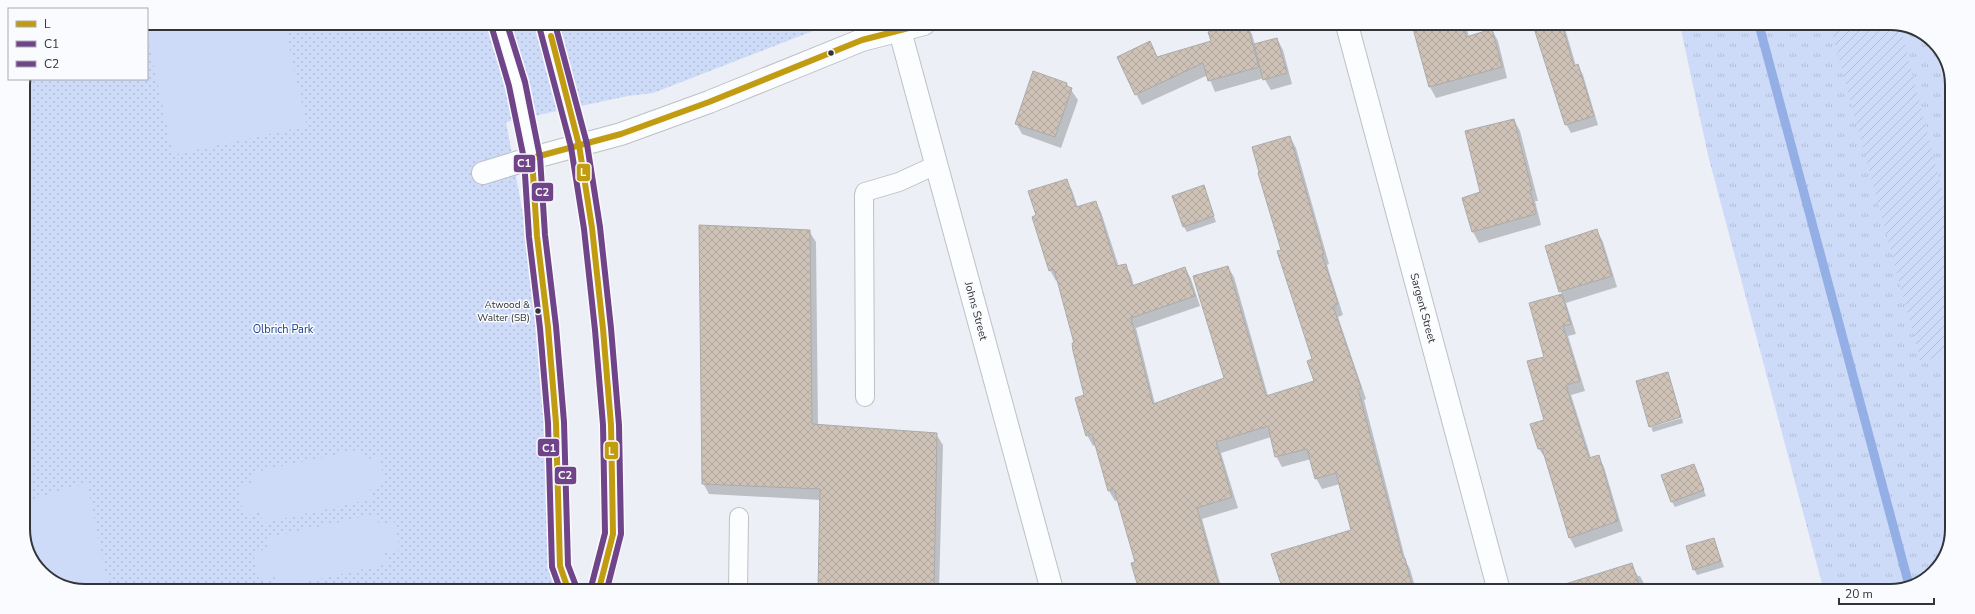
<svg xmlns="http://www.w3.org/2000/svg" width="1975" height="614" viewBox="0 0 1975 614" font-family="'Nunito Sans',sans-serif">
<style>
.grass{fill:url(#grass-tufts)}
.park{fill:url(#park-dots)}
.garden{fill:url(#garden-furrows)}
.pitch{fill:#cddbf8}
.shadow{fill:#0003}
.lines{fill:none;stroke-linecap:round;stroke-linejoin:round}
.stream{stroke:#94aee6;stroke-width:9}
.building{fill:url(#building-cross-hatch);stroke:#ababac}
.lane-casing{stroke:#bdc0c5;stroke-width:20}
.street-casing{stroke:#bdc0c5;stroke-width:24}
.secondary-casing{stroke:#bdc0c5;stroke-width:24}
.lane{stroke:#fcfdfe;stroke-width:18}
.street{stroke:#fcfdfe;stroke-width:22}
.secondary{stroke:#fcfdfe;stroke-width:22}
.bus-1-casing{stroke:#fafbfe;stroke-width:9}
.bus-2-casing{stroke:#fafbfe;stroke-width:9}
.bus-3-casing{stroke:#fafbfe;stroke-width:9}
.bus-1{stroke:#c19c11;stroke-width:6}
.bus-2{stroke:#704489;stroke-width:6}
.bus-3{stroke:#704489;stroke-width:6}
.bus-dot{fill:#313438;stroke:#fafbfe;stroke-width:1.5}
.labels{text-anchor:middle;dominant-baseline:central;stroke-width:3;stroke-linejoin:round;paint-order:stroke}
.bus-label{font-size:10px;fill:#313438;stroke:#fafbfe;text-anchor:end}
.street-label{font-size:11px;fill:#313438;stroke:#fafbfe}
.park-label{font-size:11px;fill:#183b93;stroke:#fafbfe}
.rim{fill:none;stroke:#313438;stroke-width:2}
.line-badge{stroke:#fafbfe;stroke-width:1.5}
.badge-label{font-size:11px;text-anchor:middle;font-weight:bold;fill:#fff}
</style>
<defs>
<pattern id="grass-tufts" width="24" height="20" patternUnits="userSpaceOnUse"><rect width="24" height="20" fill="#cddbf8"/><path d="M3 7l-1-3M5 7V3M7 7l1-3M15 17l-1-3M17 17v-4M19 17l1-3" fill="none" stroke="#b0bdd5"/></pattern>
<pattern id="park-dots" width="8" height="8" patternUnits="userSpaceOnUse"><rect width="8" height="8" fill="#cddbf8"/><path d="M2 2h.1M6 6h.1" fill="none" stroke="#b0bdd5" stroke-width="1.8" stroke-linecap="round"/></pattern>
<pattern id="garden-furrows" width="10" height="10" patternUnits="userSpaceOnUse"><rect width="10" height="10" fill="#cddbf8"/><path d="M-1 1l2-2M0 10L10 0M9 11l2-2" fill="none" stroke="#b0bdd5"/></pattern>
<pattern id="building-cross-hatch" width="8" height="8" patternUnits="userSpaceOnUse"><rect width="8" height="8" fill="#cec2b7"/><path d="M0 0l8 8M0 8l8-8" fill="none" stroke="#b1a79e"/></pattern>
</defs>
<rect width="100%" height="100%" fill="#eceff6"/>
<path class="grass" d="M 1680,25 L 1906,25 L 1934,44 L 1952,110 L 1950,545 L 1927,578 L 1890,591 L 1824,591 L 1708,155 Z"/>
<path class="park" d="M 147,23 L 831,24 L 653,93 L 628,96 L 506,122 L 527,236 L 568,589 L 69,589 L 38,570 L 23,533 L 23,85 L 26,79 L 147,79 Z"/>
<path class="garden" d="M 1830,25 L 1900,25 L 1951,226 L 1951,353 L 1921,362 Z"/>
<g class="pitch">
<path d="M 147,23 L 284,23 L 307,126 L 173,155 L 147,34 Z"/>
<path d="M 361,449 L 364,460 L 379,456 L 385,485 L 370,488 L 372,499 L 263,523 L 260,512 L 244,516 L 238,487 L 253,484 L 251,473 Z"/>
<path d="M 87,483 L 109,589 L 69,589 L 38,570 L 23,533 L 23,502 Z"/>
<path d="M 376,514 L 379,525 L 394,521 L 400,550 L 385,553 L 387,564 L 278,588 L 275,577 L 259,581 L 253,552 L 269,549 L 266,538 Z"/>
</g>
<g class="shadow">
<path d="M 1246,24 L 1252,34 L 1255,45 L 1277,39 L 1283,50 L 1292,84 L 1271,90 L 1264,78 L 1215,92 L 1208,75 L 1142,105 L 1136,94 L 1150,42 L 1158,58 L 1212,42 Z"/>
<path d="M 1413,25 L 1466,25 L 1469,37 L 1492,30 L 1498,41 L 1507,78 L 1436,98 L 1430,87 Z"/>
<path d="M 1534,25 L 1564,25 L 1576,66 L 1578,65 L 1583,75 L 1598,125 L 1571,133 L 1566,124 Z"/>
<path d="M 1067,84 L 1078,100 L 1061,148 L 1022,134 L 1016,123 Z"/>
<path d="M 1514,120 L 1520,131 L 1538,201 L 1535,201 L 1541,225 L 1479,243 L 1473,232 Z"/>
<path d="M 1290,137 L 1296,148 L 1329,264 L 1327,265 L 1343,315 L 1338,317 L 1366,399 L 1364,400 L 1406,562 L 1410,569 L 1416,590 L 1285,590 L 1272,555 L 1352,531 L 1340,484 L 1322,489 L 1316,478 L 1311,459 L 1282,467 L 1276,456 L 1271,437 L 1221,453 L 1238,508 L 1202,519 L 1222,590 L 1140,590 L 1132,564 L 1136,563 L 1118,500 L 1115,501 L 1109,491 L 1096,445 L 1093,446 L 1087,435 L 1085,396 L 1076,344 L 1058,280 L 1056,281 L 1050,270 L 1037,216 L 1066,180 L 1072,190 L 1078,208 L 1095,202 L 1101,212 L 1119,267 L 1125,265 L 1131,275 L 1134,286 L 1185,268 L 1191,279 L 1200,306 L 1136,328 L 1155,404 L 1225,379 L 1228,267 L 1234,277 L 1268,396 L 1315,381 L 1314,360 L 1283,250 Z"/>
<path d="M 1203,186 L 1216,222 L 1187,232 L 1184,227 Z"/>
<path d="M 809,231 L 816,242 L 818,426 L 936,434 L 943,445 L 939,590 L 819,590 L 820,500 L 709,494 L 703,483 Z"/>
<path d="M 1597,231 L 1603,242 L 1617,287 L 1566,303 L 1576,334 L 1568,336 L 1585,391 L 1571,395 L 1591,458 L 1598,456 L 1604,467 L 1623,531 L 1575,548 L 1570,538 L 1546,459 L 1539,449 L 1531,425 L 1545,420 L 1545,357 L 1562,295 L 1546,247 Z"/>
<path d="M 1667,373 L 1681,416 L 1650,425 Z"/>
<path d="M 1682,418 L 1683,423 L 1653,432 L 1651,427 Z"/>
<path d="M 1694,465 L 1706,496 L 1675,507 L 1672,502 Z"/>
<path d="M 1714,539 L 1724,567 L 1697,575 L 1694,569 Z"/>
<path d="M 1631,564 L 1638,576 L 1640,576 L 1648,591 L 1580,591 Z"/>
</g>
<g class="lines">
<path class="stream" d="M 1759,25 L 1909,585"/>
</g>
<g class="building">
<path d="M 1237,24 L 1247,24 L 1259,67 L 1208,81 L 1203,63 L 1135,95 L 1117,57 L 1150,41 L 1157,57 L 1211,41 L 1208,32 Z"/>
<path d="M 1412,25 L 1463,25 L 1466,37 L 1492,29 L 1502,67 L 1429,87 Z"/>
<path d="M 1533,25 L 1562,25 L 1574,66 L 1578,64 L 1594,116 L 1565,125 Z"/>
<path d="M 1277,38 L 1287,73 L 1263,80 L 1254,44 Z"/>
<path d="M 1033,71 L 1067,83 L 1066,86 L 1072,88 L 1055,137 L 1015,124 Z"/>
<path d="M 1514,119 L 1532,190 L 1530,190 L 1536,214 L 1472,232 L 1462,198 L 1480,192 L 1465,131 Z"/>
<path d="M 1290,136 L 1324,254 L 1322,254 L 1338,304 L 1333,306 L 1361,388 L 1358,389 L 1403,558 L 1405,558 L 1413,590 L 1283,590 L 1271,554 L 1351,530 L 1336,473 L 1315,479 L 1307,449 L 1275,457 L 1268,426 L 1216,442 L 1232,497 L 1197,508 L 1220,590 L 1139,590 L 1131,563 L 1135,562 L 1114,489 L 1108,491 L 1092,434 L 1086,436 L 1075,398 L 1084,395 L 1073,351 L 1072,343 L 1074,343 L 1054,269 L 1049,271 L 1032,217 L 1036,215 L 1028,191 L 1067,179 L 1076,207 L 1096,201 L 1116,266 L 1126,264 L 1132,286 L 1185,267 L 1195,296 L 1131,318 L 1153,404 L 1224,378 L 1193,276 L 1228,266 L 1266,396 L 1314,381 L 1307,361 L 1312,359 L 1277,251 L 1281,250 L 1258,173 L 1259,172 L 1252,147 Z"/>
<path d="M 1204,185 L 1214,216 L 1183,227 L 1172,196 Z"/>
<path d="M 699,225 L 810,230 L 812,424 L 937,433 L 934,590 L 818,590 L 820,489 L 702,484 Z"/>
<path d="M 1597,229 L 1612,276 L 1559,292 L 1545,246 Z"/>
<path d="M 1562,294 L 1571,324 L 1563,326 L 1580,381 L 1566,385 L 1589,458 L 1599,455 L 1618,521 L 1569,538 L 1542,448 L 1538,449 L 1530,424 L 1544,420 L 1527,361 L 1544,357 L 1529,303 Z"/>
<path d="M 1668,372 L 1681,417 L 1649,427 L 1636,381 Z"/>
<path d="M 1694,464 L 1704,490 L 1671,502 L 1661,475 Z"/>
<path d="M 1714,538 L 1721,561 L 1693,570 L 1686,546 Z"/>
<path d="M 1632,563 L 1641,591 L 1563,591 L 1562,585 Z"/>
</g>
<g class="lines">
<defs>
<g id="lane">
<path d="M 865,397 L 864,195 L 865,192 L 899,182 L 936,165"/>
<path d="M 738,590 L 739,517"/>
</g>
<g id="street">
<path d="M 1347,25 L 1499,591"/>
<path d="M 900,31 L 1052,590"/>
<path d="M 483,173 L 532,158"/>
</g>
<g id="secondary">
<path d="M 499,23 L 517,84 L 532,158 L 537,236 L 548,327 L 556,423 L 560,566 L 568,589"/>
<path d="M 547,24 L 579,145 L 592,228 L 603,329 L 611,425 L 613,534 L 599,589"/>
<path d="M 532,158 L 621,134 L 709,102 L 862,40 L 924,24"/>
</g>
</defs>
<use href="#lane" class="lane-casing"/>
<use href="#street" class="street-casing"/>
<use href="#secondary" class="secondary-casing"/>
<use href="#lane" class="lane"/>
<use href="#street" class="street"/>
<use href="#secondary" class="secondary"/>
<defs>
<g id="bus-1">
<path d="M 551,36 L 579,145 L 592,228 L 603,329 L 611,425 L 613,534 L 599,589"/>
<path d="M 568,589 L 560,566 L 556,423 L 548,327 L 537,236 L 532,158 L 621,134 L 709,102 L 862,40 L 924,24"/>
</g>
<g id="bus-2">
<path d="M 491,25 L 509,86 L 524,159 L 529,237 L 540,328 L 548,423 L 552,567 L 560,589"/>
<path d="M 539,26 L 571,147 L 584,229 L 595,330 L 603,425 L 605,533 L 591,587"/>
</g>
<g id="bus-3">
<path d="M 507,24 L 525,82 L 540,157 L 545,235 L 556,326 L 564,422 L 568,565 L 576,586"/>
<path d="M 555,24 L 587,144 L 600,227 L 611,328 L 619,425 L 621,534 L 607,589"/>
</g>
</defs>
<use href="#bus-1" class="bus-1-casing"/>
<use href="#bus-2" class="bus-2-casing"/>
<use href="#bus-3" class="bus-3-casing"/>
<use href="#bus-1" class="bus-1"/>
<use href="#bus-2" class="bus-2"/>
<use href="#bus-3" class="bus-3"/>
</g>
<g class="bus-dot">
<circle cx="831" cy="53" r="3.5"/>
<circle cx="538" cy="311" r="3.5"/>
</g>
<g class="labels">
<g class="bus-label">
<text x="530" y="305">Atwood &amp;<tspan x="530" dy="13">Walter (SB)</tspan></text>
</g>
<g class="street-label">
<text transform="translate(1423 308) rotate(75)">Sargent Street</text>
<text transform="translate(976 311) rotate(75)">Johns Street</text>
</g>
<g class="park-label">
<text x="283" y="329">Olbrich Park</text>
</g>
</g>
<path d="M0 0H1975V614H0ZM85 30H1890A55 55 0 0 1 1945 85V529A55 55 0 0 1 1890 584H85A55 55 0 0 1 30 529V85A55 55 0 0 1 85 30Z" fill="#fafbfe" fill-rule="evenodd"/>
<path class="rim" d="M85 30H1890A55 55 0 0 1 1945 85V529A55 55 0 0 1 1890 584H85A55 55 0 0 1 30 529V85A55 55 0 0 1 85 30Z"/>
<g class="line-badge">
<rect x="513" y="154" width="23" height="19" rx="4" fill="#704489"/>
<rect x="576" y="163" width="15" height="19" rx="4" fill="#c19c11"/>
<rect x="531" y="182" width="23" height="20" rx="4" fill="#704489"/>
<rect x="537" y="438" width="23" height="19" rx="4" fill="#704489"/>
<rect x="604" y="441" width="15" height="19" rx="4" fill="#c19c11"/>
<rect x="554" y="466" width="23" height="19" rx="4" fill="#704489"/>
</g>
<g class="badge-label">
<text x="524" y="167">C1</text>
<text x="583" y="176">L</text>
<text x="542" y="196">C2</text>
<text x="549" y="452">C1</text>
<text x="611" y="455">L</text>
<text x="565" y="479">C2</text>
</g>
<rect x="8" y="8" width="140" height="72" fill="#fafbfe" stroke="#aaabaf"/>
<rect x="16" y="21" width="20" height="6" fill="#c19c11" stroke="#aaabaf"/>
<text x="44" y="28" font-size="12" fill="#313438">L</text>
<rect x="16" y="41" width="20" height="6" fill="#704489" stroke="#aaabaf"/>
<text x="44" y="48" font-size="12" fill="#313438">C1</text>
<rect x="16" y="61" width="20" height="6" fill="#704489" stroke="#aaabaf"/>
<text x="44" y="68" font-size="12" fill="#313438">C2</text>
<path d="M1839 598v6h95v-6" fill="none" stroke="#313438" stroke-width="2"/>
<text x="1845" y="598" font-size="12" fill="#313438" stroke="#fafbfe" stroke-width="3" paint-order="stroke">20 m</text>
</svg>
